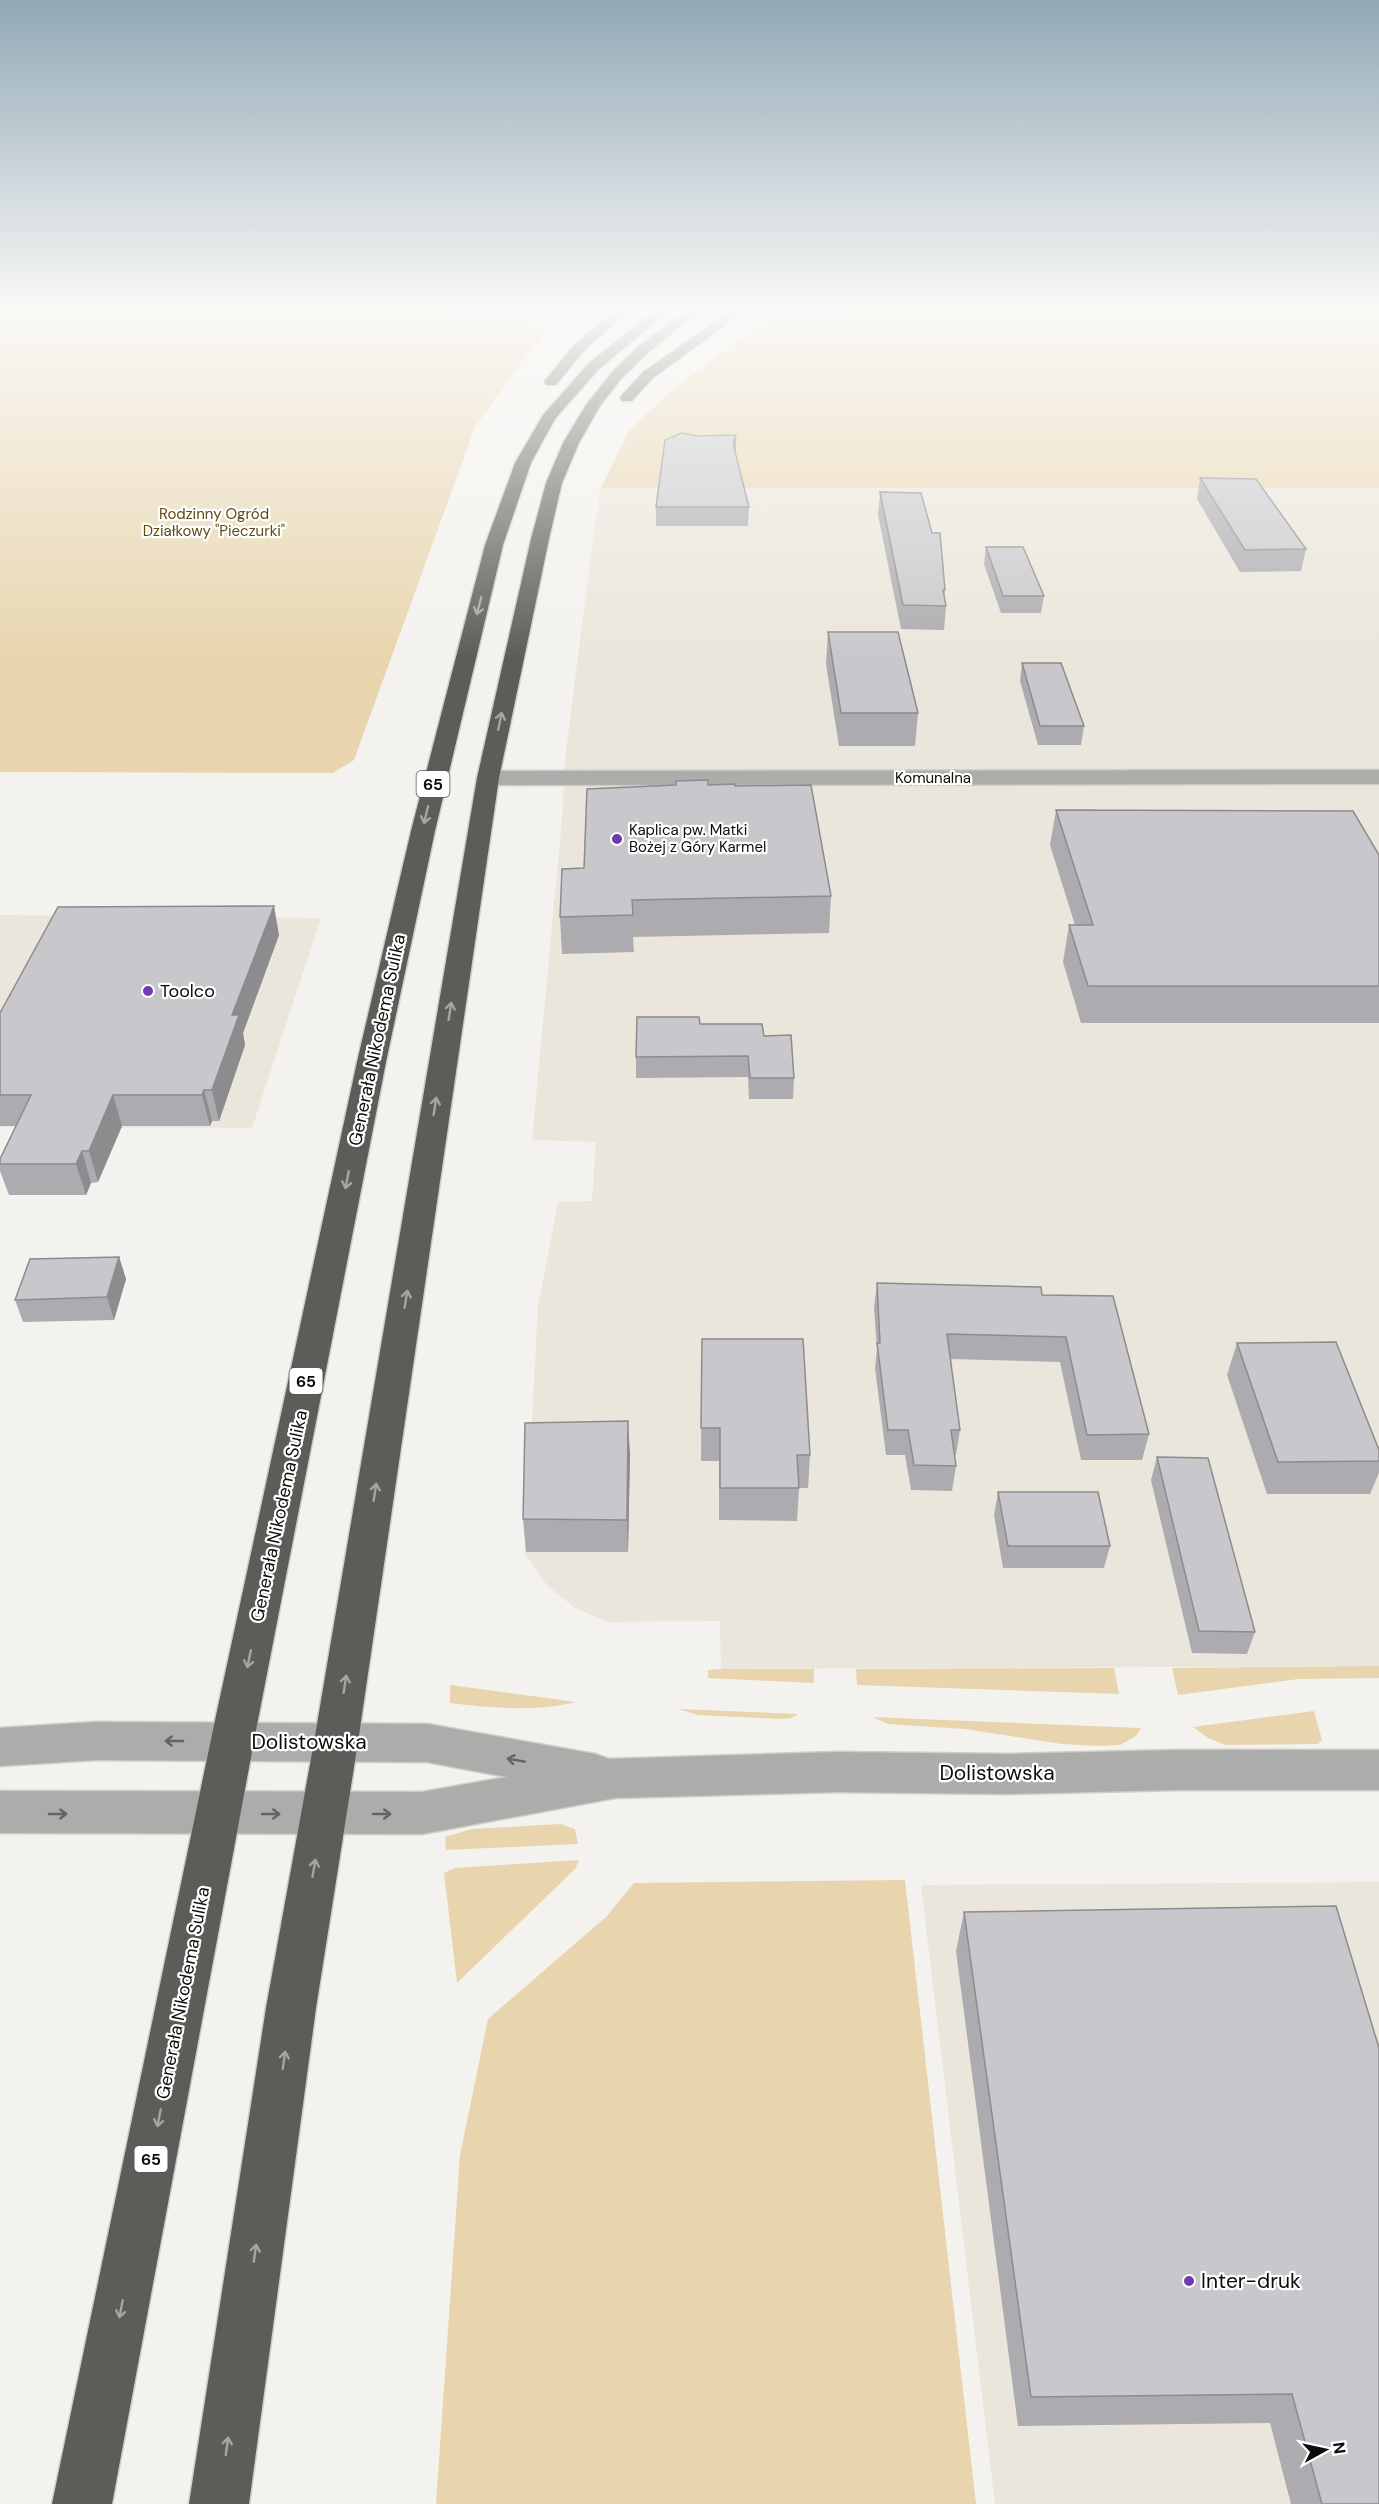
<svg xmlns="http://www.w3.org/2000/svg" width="1379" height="2504" viewBox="0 0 1379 2504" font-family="'DM Sans',sans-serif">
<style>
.built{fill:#ebe6db}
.green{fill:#e8d5ae}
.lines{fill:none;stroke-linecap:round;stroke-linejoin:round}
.minor-casing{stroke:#cfcdca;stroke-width:3}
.highway-casing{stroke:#cfcdca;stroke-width:3}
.minor{fill:#acacaa;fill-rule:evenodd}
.highway{fill:#5e5c58;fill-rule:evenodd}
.wall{fill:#acabaf}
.shaded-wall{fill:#8c8b8e}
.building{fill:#c8c7cb;stroke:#8c8b8e;stroke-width:1.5}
.oneway{stroke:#a6a5a3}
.oneway2{stroke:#646462}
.poi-dot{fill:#723ab0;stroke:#fff;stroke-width:2}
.labels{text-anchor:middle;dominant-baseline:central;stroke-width:4.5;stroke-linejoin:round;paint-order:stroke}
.far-park-label{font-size:15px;fill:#604a12;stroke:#fff}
.far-street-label{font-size:15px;fill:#0c0c0a;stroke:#fff}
.far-poi-label{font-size:15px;fill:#0c0c0a;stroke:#fff;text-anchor:start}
.shield{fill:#fff;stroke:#555554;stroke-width:1.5}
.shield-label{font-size:16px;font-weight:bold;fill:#0c0c0a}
.poi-label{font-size:18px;fill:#0c0c0a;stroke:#fff;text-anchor:start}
.street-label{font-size:18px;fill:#0c0c0a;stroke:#fff}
.near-street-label{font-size:21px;fill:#0c0c0a;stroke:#fff}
.near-poi-label{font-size:21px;fill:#0c0c0a;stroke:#fff;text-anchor:start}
</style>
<rect width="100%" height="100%" fill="#f4f2ee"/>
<g class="built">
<path d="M 601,488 L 1379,488 L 1379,1666 L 721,1669 L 720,1621 L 608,1622 L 575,1608 L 547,1585 L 525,1554 L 538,1306 L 558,1202 L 592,1201 L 596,1142 L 532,1140 L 562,819 L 565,760 L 593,537 Z"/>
<path d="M 0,915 L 321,918 L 252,1128 L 0,1127 Z"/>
<path d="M 1379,1882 L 1379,2504 L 995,2504 L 921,1885 Z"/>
</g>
<g class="green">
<path d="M 0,308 L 395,308 L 423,314 L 524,321 L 549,330 L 521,363 L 475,427 L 354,760 L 333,773 L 0,772 Z"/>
<path d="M 1209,308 L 1379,308 L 1379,488 L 601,488 L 629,431 L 672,390 L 763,322 L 813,316 L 840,317 L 874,312 L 1097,312 Z"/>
<path d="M 1379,1666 L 1379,1678 L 1299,1679 L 1178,1695 L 1172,1668 Z"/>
<path d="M 1114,1668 L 1119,1694 L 857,1685 L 856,1669 Z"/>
<path d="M 721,1669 L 814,1669 L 814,1683 L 708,1678 L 708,1670 Z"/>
<path d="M 450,1685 L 576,1702 C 536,1712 491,1708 450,1703 Z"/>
<path d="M 678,1709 L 798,1714 L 792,1718 L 782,1719 L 698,1715 Z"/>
<path d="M 1314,1711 L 1322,1740 L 1318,1744 L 1226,1745 L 1208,1738 L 1193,1727 Z"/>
<path d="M 872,1717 L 1141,1728 L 1136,1736 L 1120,1745 L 1099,1746 L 1062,1744 L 965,1729 L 888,1724 Z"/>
<path d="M 560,1824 L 575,1829 L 578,1844 L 446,1850 L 445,1837 L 472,1829 Z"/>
<path d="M 579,1860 L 575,1869 L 457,1983 L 444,1873 L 455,1868 Z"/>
<path d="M 905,1880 L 976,2504 L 436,2504 L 460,2155 L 488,2019 L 607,1916 L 634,1883 Z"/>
</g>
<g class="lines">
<defs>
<g id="minor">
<path d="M 1379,770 L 1379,784 L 488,785 L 480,783 L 477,778 L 480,773 L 488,771 Z"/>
<path d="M 95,1722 L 427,1724 L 595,1754 L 609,1759 L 838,1752 L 1008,1754 L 1178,1750 L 1379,1750 L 1379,1790 L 1178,1790 L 1008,1794 L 838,1792 L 615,1798 L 422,1834 L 0,1833 L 0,1791 L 422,1792 L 507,1777 L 427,1762 L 95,1760 L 0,1766 L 0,1728 Z"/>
</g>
<g id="highway">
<path d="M 617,308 L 631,308 L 584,351 L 556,385 L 546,385 L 544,382 L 546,379 L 574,345 Z"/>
<path d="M 658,308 L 672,308 L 599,369 L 555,419 L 531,463 L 503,545 L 435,831 L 386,1062 L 257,1725 L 112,2504 L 52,2504 L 214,1725 L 357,1062 L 411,831 L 485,545 L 515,463 L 543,415 L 589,363 Z"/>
<path d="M 690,308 L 704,308 L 650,351 L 622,378 L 600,406 L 579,443 L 562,483 L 549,539 L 499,778 L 358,1742 L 316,2008 L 249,2504 L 189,2504 L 266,2008 L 314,1742 L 477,778 L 531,539 L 546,483 L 563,443 L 586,405 L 612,372 L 640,345 Z"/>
<path d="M 735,308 L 749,308 L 653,378 L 632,401 L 622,401 L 620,398 L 622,395 L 643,372 Z"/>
</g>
</defs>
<use href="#minor" class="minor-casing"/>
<use href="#highway" class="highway-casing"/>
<use href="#minor" class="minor"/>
<use href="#highway" class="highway"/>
</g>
<g class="wall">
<path d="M 736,454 L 749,507 L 748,526 L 656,526 L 656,507 Z"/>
<path d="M 1200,478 L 1306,549 L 1301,571 L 1240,572 L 1197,499 Z"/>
<path d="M 880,492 L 945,590 L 944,598 L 946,606 L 944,630 L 901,629 L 878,515 Z"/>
<path d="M 986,547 L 1044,596 L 1041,613 L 1001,613 L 984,564 Z"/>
<path d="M 828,632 L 918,713 L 915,746 L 839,746 L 826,664 Z"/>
<path d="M 1022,663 L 1084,726 L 1081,745 L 1038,745 L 1020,681 Z"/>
<path d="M 708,785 L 735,786 L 831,896 L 829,933 L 633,937 L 634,952 L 562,954 L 560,917 L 584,868 Z"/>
<path d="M 1056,810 L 1379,855 L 1379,1023 L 1081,1023 L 1063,962 L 1069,925 L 1075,925 L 1050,845 Z"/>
<path d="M 279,935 L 243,1033 L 245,1045 L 219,1121 L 212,1121 L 210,1126 L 122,1126 L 98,1182 L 91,1183 L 86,1195 L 9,1195 L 0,1171 L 0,1159 L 16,1126 L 0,1126 L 0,1013 Z"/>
<path d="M 700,1024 L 764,1036 L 794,1078 L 793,1099 L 749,1099 L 748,1077 L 636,1078 L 636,1057 Z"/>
<path d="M 119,1257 L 126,1279 L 114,1320 L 23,1322 L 15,1300 Z"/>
<path d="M 877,1283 L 1042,1295 L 1149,1434 L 1142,1460 L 1081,1460 L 1060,1362 L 950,1359 L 960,1430 L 956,1455 L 954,1455 L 956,1466 L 952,1491 L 911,1490 L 905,1455 L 886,1455 L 875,1368 L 877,1349 L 874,1308 Z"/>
<path d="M 702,1339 L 810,1455 L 808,1488 L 799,1488 L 797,1521 L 719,1520 L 719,1461 L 701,1461 Z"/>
<path d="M 1237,1343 L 1379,1450 L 1379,1473 L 1370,1494 L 1267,1494 L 1227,1375 Z"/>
<path d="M 630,1454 L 628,1552 L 526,1552 L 523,1519 Z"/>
<path d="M 1157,1457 L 1255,1632 L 1247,1654 L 1192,1653 L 1151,1480 Z"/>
<path d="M 998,1492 L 1110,1546 L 1104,1568 L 1003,1568 L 994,1515 Z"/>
<path d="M 964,1912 L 1379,2504 L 1291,2504 L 1270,2423 L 1018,2426 L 956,1951 Z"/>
</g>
<g class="shaded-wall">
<path d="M 736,435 L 736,454 L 733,444 Z"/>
<path d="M 274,906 L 279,935 L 243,1033 L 245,1045 L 219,1121 L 212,1090 L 232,1015 Z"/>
<path d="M 204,1090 L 212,1121 L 210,1126 L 202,1095 Z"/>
<path d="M 113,1095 L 122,1126 L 98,1182 L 89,1151 Z"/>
<path d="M 82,1151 L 91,1183 L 86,1195 L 76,1164 Z"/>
<path d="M 119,1257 L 126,1279 L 114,1320 L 107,1297 Z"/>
<path d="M 628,1421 L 630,1454 L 628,1552 L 627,1520 Z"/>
</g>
<g class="building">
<path d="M 682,433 L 697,436 L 736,435 L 733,444 L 749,507 L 656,507 L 665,440 Z"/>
<path d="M 1200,478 L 1256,479 L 1306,549 L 1245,550 Z"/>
<path d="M 880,492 L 921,493 L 932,533 L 940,533 L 945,590 L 943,590 L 946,606 L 903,605 Z"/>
<path d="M 986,547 L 1023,547 L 1044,596 L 1003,596 Z"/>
<path d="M 828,632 L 898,632 L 918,713 L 841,713 Z"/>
<path d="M 1022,663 L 1061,663 L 1084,726 L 1040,726 Z"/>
<path d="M 708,780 L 708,785 L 735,784 L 735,786 L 811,785 L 831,896 L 632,900 L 633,915 L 560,917 L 562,869 L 584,868 L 587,789 L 676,785 L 676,781 Z"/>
<path d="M 1056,810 L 1353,811 L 1379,855 L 1379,986 L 1088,986 L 1069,925 L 1093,925 Z"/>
<path d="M 274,906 L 232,1015 L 239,1015 L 212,1090 L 204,1090 L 202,1095 L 113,1095 L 89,1151 L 82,1151 L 76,1164 L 0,1164 L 0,1159 L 31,1095 L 0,1095 L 0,1013 L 58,907 Z"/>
<path d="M 637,1017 L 699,1017 L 700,1024 L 762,1024 L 764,1036 L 791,1035 L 794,1078 L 750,1078 L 748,1056 L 636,1057 Z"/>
<path d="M 119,1257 L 107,1297 L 15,1300 L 30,1259 Z"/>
<path d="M 877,1283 L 1041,1287 L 1042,1295 L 1113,1296 L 1149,1434 L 1087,1435 L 1066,1337 L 947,1334 L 960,1430 L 951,1430 L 956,1466 L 914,1465 L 908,1430 L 888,1430 L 877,1343 L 880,1343 Z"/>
<path d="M 702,1339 L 803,1339 L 810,1455 L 797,1455 L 799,1488 L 720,1488 L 720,1428 L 701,1428 Z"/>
<path d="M 1336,1342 L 1379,1450 L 1379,1461 L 1278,1462 L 1237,1343 Z"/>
<path d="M 628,1421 L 627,1520 L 523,1519 L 525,1423 Z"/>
<path d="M 1157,1457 L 1208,1458 L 1255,1632 L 1199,1631 Z"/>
<path d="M 998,1492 L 1098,1492 L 1110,1546 L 1008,1546 Z"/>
<path d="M 1336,1906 L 1379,2048 L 1379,2504 L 1322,2504 L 1292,2394 L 1031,2397 L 964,1912 Z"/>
</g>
<defs><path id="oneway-shaft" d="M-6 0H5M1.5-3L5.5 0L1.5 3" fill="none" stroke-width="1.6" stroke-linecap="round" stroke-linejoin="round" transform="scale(1.5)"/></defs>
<g class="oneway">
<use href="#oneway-shaft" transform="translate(479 606) rotate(105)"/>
<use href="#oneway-shaft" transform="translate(500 721) rotate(-78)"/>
<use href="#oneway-shaft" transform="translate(426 815) rotate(103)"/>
<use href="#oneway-shaft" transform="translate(450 1011) rotate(-81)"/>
<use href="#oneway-shaft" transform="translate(435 1106) rotate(-81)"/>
<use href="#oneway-shaft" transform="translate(347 1180) rotate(101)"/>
<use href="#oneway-shaft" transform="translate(406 1299) rotate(-81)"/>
<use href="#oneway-shaft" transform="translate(375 1492) rotate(-81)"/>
<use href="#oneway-shaft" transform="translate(249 1659) rotate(102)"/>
<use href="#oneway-shaft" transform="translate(345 1684) rotate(-81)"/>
<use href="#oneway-shaft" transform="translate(314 1868) rotate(-80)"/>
<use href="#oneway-shaft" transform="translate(284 2060) rotate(-82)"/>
<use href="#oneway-shaft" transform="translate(159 2118) rotate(101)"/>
<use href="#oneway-shaft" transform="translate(255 2253) rotate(-82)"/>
<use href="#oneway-shaft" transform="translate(121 2309) rotate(101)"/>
<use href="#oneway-shaft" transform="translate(227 2446) rotate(-82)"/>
</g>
<g class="oneway2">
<use href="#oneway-shaft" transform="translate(174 1741) rotate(-180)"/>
<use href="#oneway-shaft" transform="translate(516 1760) rotate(-170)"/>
<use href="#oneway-shaft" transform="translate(58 1814)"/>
<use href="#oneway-shaft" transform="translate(271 1814)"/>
<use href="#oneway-shaft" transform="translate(382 1814)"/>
</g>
<linearGradient id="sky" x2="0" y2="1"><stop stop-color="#91a9b6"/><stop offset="0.47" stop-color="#faf9f7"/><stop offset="1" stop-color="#faf9f7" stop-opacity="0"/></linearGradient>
<rect width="1379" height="659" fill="url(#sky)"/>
<g class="poi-dot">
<circle cx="617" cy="839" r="6"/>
<circle cx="148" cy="991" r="6"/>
<circle cx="1189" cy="2281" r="6"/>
</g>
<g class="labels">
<g class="far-park-label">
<text x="214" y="514">Rodzinny Ogród<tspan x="214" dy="17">Działkowy "Pieczurki"</tspan></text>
</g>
<g class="far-street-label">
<text x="933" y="778">Komunalna</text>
</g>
<g class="far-poi-label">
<text x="629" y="830">Kaplica pw. Matki<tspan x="629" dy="17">Bożej z Góry Karmel</tspan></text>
</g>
<g class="shield">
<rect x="416.5" y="771" width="33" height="26" rx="4.5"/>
<rect x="289.5" y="1368" width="33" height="26" rx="4.5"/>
<rect x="134.5" y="2146" width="33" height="26" rx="4.5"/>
</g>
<g class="shield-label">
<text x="433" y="784">65</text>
<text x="306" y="1381">65</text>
<text x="151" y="2159">65</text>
</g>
<g class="poi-label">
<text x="160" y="991">Toolco</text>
</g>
<g class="street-label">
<text transform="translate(377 1040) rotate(-78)">Generała Nikodema Sulika</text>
<text transform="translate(279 1516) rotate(-78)">Generała Nikodema Sulika</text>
<text transform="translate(183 1993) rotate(-79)">Generała Nikodema Sulika</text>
</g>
<g class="near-street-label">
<text x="309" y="1742">Dolistowska</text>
<text x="997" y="1773">Dolistowska</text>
</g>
<g class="near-poi-label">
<text x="1201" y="2281">Inter-druk</text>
</g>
</g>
<g transform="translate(1325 2450) rotate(82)" stroke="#ffffff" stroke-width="4.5" paint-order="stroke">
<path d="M0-4.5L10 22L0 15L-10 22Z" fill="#0c0c0a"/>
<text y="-9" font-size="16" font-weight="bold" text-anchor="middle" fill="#0c0c0a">N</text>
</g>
</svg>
